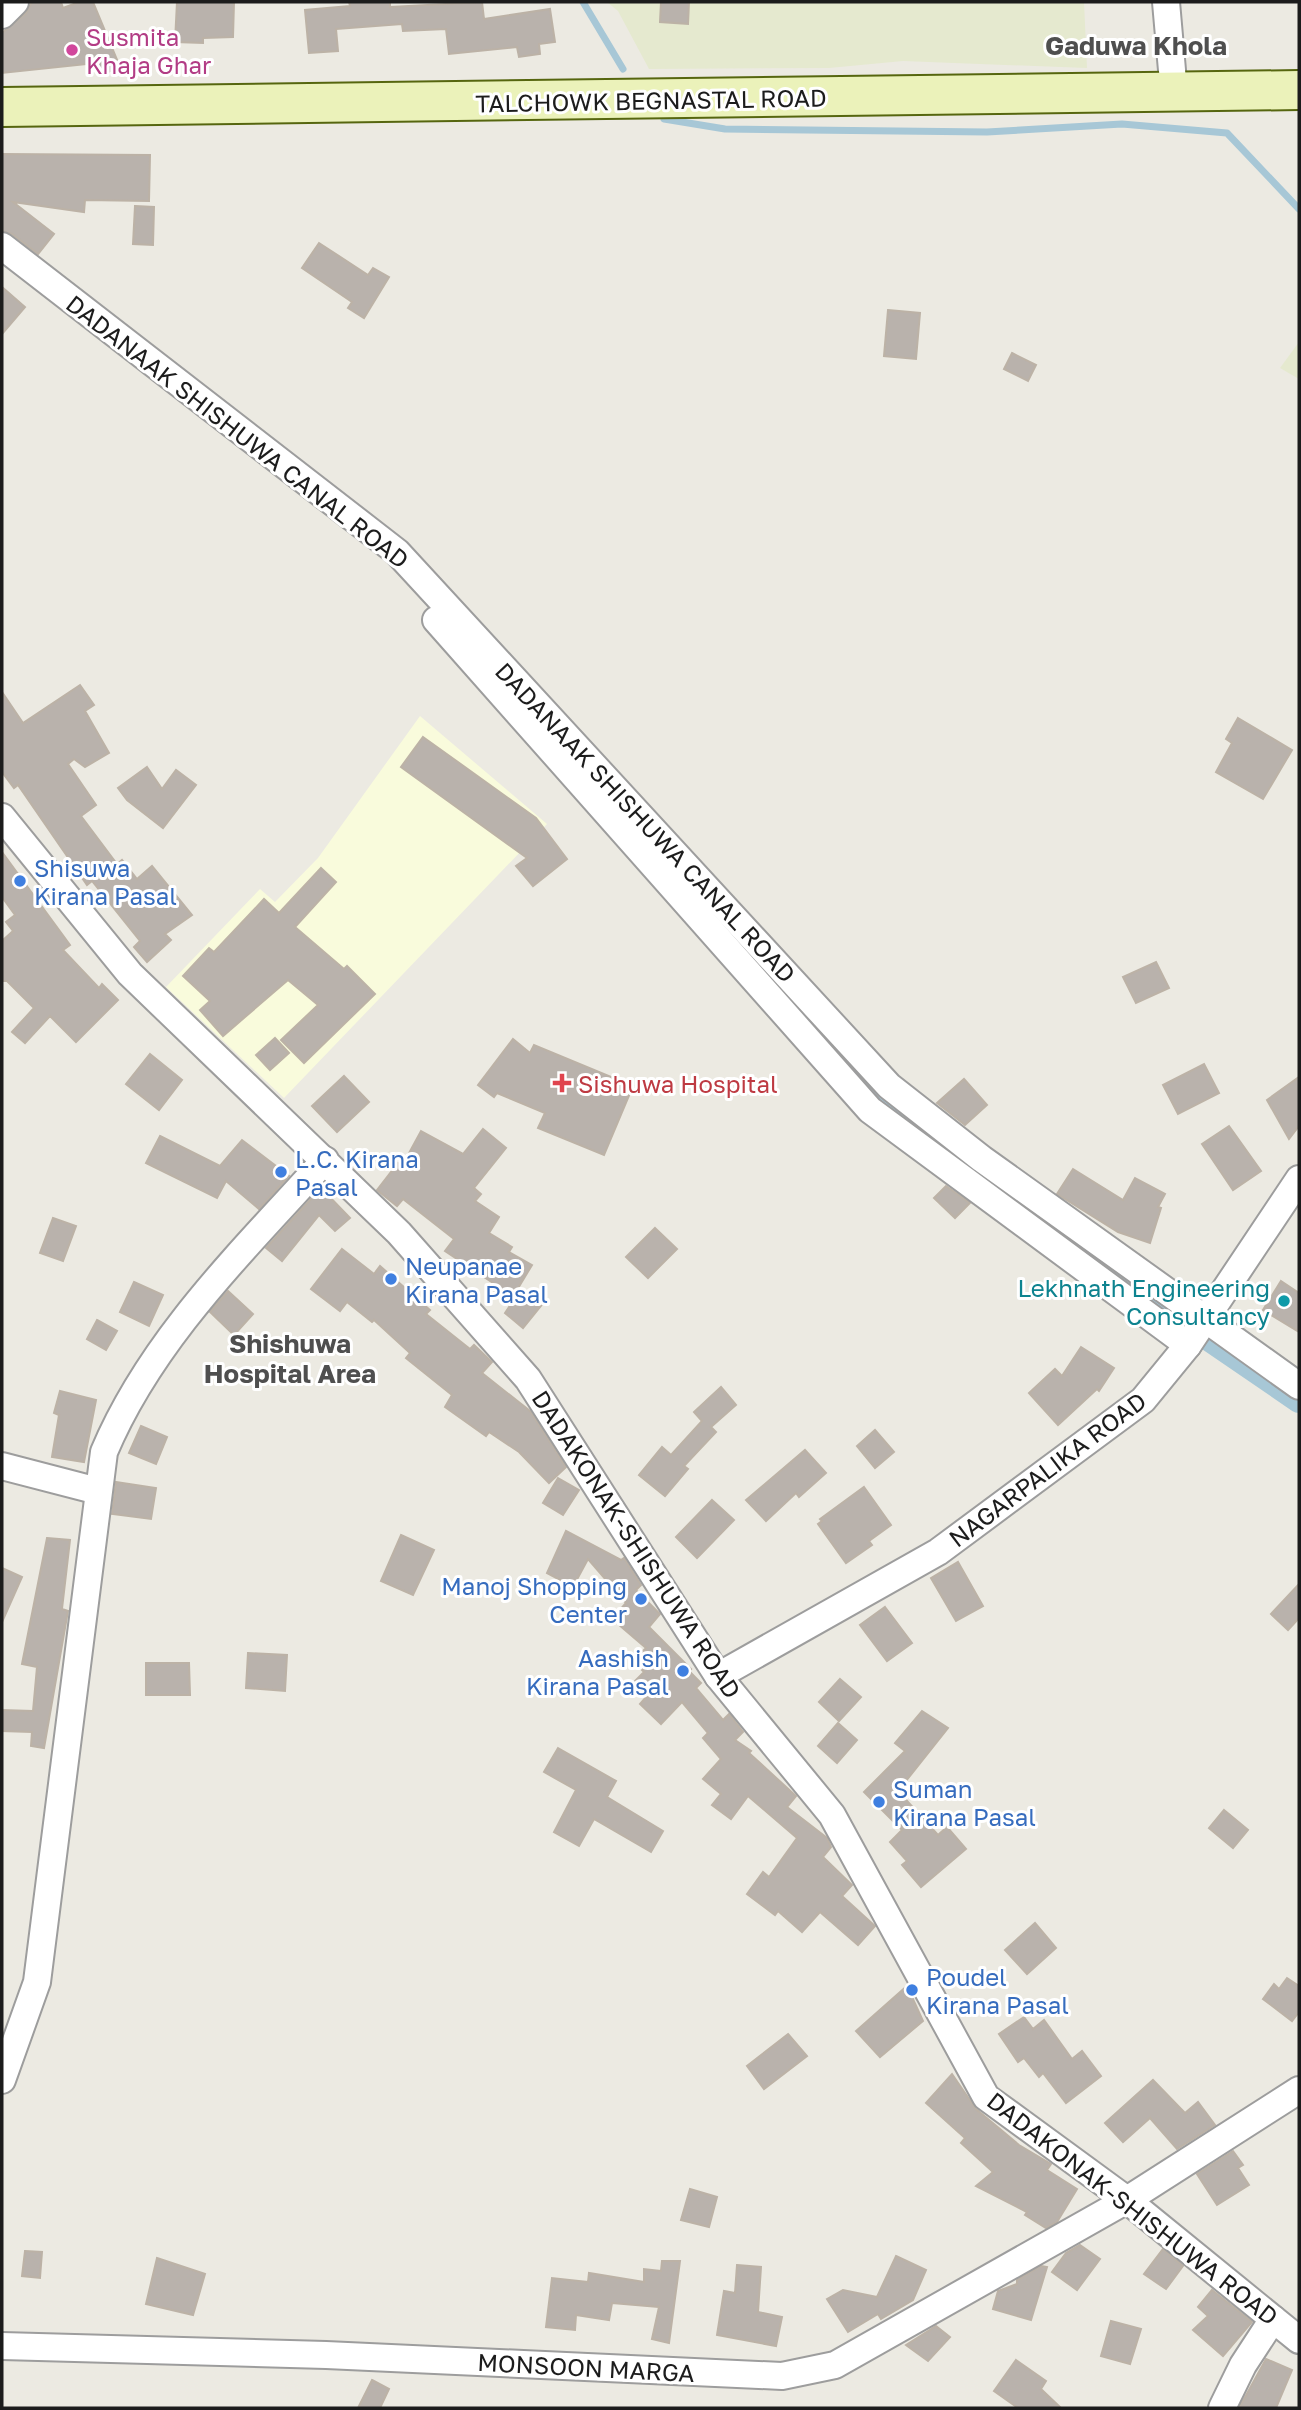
<svg xmlns="http://www.w3.org/2000/svg" width="1301" height="2410" viewBox="0 0 1301 2410" font-family="'Golos Text',sans-serif">
<style>
.education{fill:#f9fbdc}
.farmland{fill:#e5e9cf}
.lines{fill:none;stroke-linecap:round;stroke-linejoin:round}
.stream{stroke:#a7c7d6;stroke-width:7}
.canal{stroke:#a7c7d6;stroke-width:24}
.building{fill:#b9b2ac;stroke:#bcb2a6;stroke-width:2}
.street-casing{stroke:#9d9d9d;stroke-width:30}
.secondary-casing{stroke:#56660f;stroke-width:42}
.street{stroke:#fff;stroke-width:26}
.secondary{stroke:#ebf2ba;stroke-width:38}
.hotel-dot{fill:#d1479c;stroke:#fff;stroke-width:2.5}
.shop-dot{fill:#3f7fe0;stroke:#fff;stroke-width:2.5}
.health-dot{fill:#e0444e;stroke:#fff;stroke-width:2.5}
.culture-dot{fill:#0f9aa8;stroke:#fff;stroke-width:2.5}
.labels{text-anchor:middle;dominant-baseline:central;stroke-width:6;stroke-linejoin:round;paint-order:stroke}
.hotel-label{font-size:24px;fill:#b23c85;stroke:#fff;text-anchor:start}
.street-label{font-size:24px;fill:#1c1c1c;stroke:#fff}
.shop-label{font-size:24px;fill:#366cbe;stroke:#fff;text-anchor:start}
.health-label{font-size:24px;fill:#be3a42;stroke:#fff;text-anchor:start}
.culture-label{font-size:24px;fill:#0d838f;stroke:#fff;text-anchor:end}
.neighbourhood-label{font-size:26px;font-weight:bold;fill:#4f4f4f;stroke:#fff}
</style>
<rect width="100%" height="100%" fill="#eceae2"/>
<path class="education" d="M 420,716 L 547,824 L 284,1098 L 166,987 L 260,889 L 275,902 L 318,858 Z"/>
<g class="farmland">
<path d="M 607,2 L 1084,2 L 1087,68 L 903,61 L 829,68 L 649,69 L 618,11 Z"/>
<path d="M 1299,342 L 1299,379 L 1280,368 Z"/>
</g>
<g class="lines">
<g class="stream">
<path d="M 583,2 L 623,69"/>
<path d="M 664,119 L 725,129 L 987,132 L 1122,124 L 1227,133 L 1299,209"/>
</g>
<g class="canal">
<path d="M 862,1075 L 888,1104 L 968,1164"/>
<path d="M 1048,1222 L 1172,1313"/>
<path d="M 1210,1340 L 1299,1401"/>
</g>
</g>
<g class="building">
<path d="M 32,2 L 61,2 L 63,8 L 79,2 L 93,2 L 120,67 L 101,75 L 96,63 L 2,73 L 2,33 L 26,13 Z"/>
<path d="M 177,2 L 234,2 L 233,37 L 203,38 L 203,43 L 175,42 Z"/>
<path d="M 349,2 L 390,2 L 390,7 L 482,2 L 484,19 L 550,9 L 555,42 L 539,44 L 540,54 L 519,57 L 517,47 L 449,54 L 446,29 L 403,31 L 402,24 L 336,29 L 338,51 L 309,53 L 305,10 L 350,6 Z"/>
<path d="M 661,2 L 689,2 L 688,24 L 660,22 Z"/>
<path d="M 2,154 L 150,155 L 149,201 L 85,200 L 84,212 L 13,202 L 54,234 L 38,254 L 12,234 L 2,231 Z"/>
<path d="M 135,206 L 154,207 L 153,245 L 133,244 Z"/>
<path d="M 319,243 L 368,275 L 373,268 L 389,277 L 364,318 L 348,308 L 352,302 L 302,268 Z"/>
<path d="M 2,287 L 25,307 L 2,334 Z"/>
<path d="M 888,310 L 920,313 L 916,359 L 884,356 Z"/>
<path d="M 1012,353 L 1036,365 L 1028,381 L 1004,369 Z"/>
<path d="M 80,685 L 94,705 L 85,711 L 109,753 L 85,767 L 74,759 L 68,764 L 96,805 L 81,816 L 117,864 L 122,860 L 137,879 L 152,866 L 192,915 L 165,934 L 171,940 L 147,962 L 134,947 L 140,941 L 92,881 L 87,885 L 18,785 L 14,788 L 2,772 L 2,692 L 23,723 Z"/>
<path d="M 1238,718 L 1292,750 L 1263,799 L 1216,772 L 1232,743 L 1226,739 Z"/>
<path d="M 423,737 L 536,818 L 567,859 L 533,886 L 516,866 L 527,858 L 401,767 Z"/>
<path d="M 147,767 L 162,789 L 176,770 L 196,785 L 163,828 L 127,800 L 118,788 Z"/>
<path d="M 2,852 L 70,945 L 63,950 L 99,988 L 102,984 L 118,1000 L 76,1042 L 50,1016 L 25,1043 L 12,1032 L 34,1008 L 7,981 L 2,981 L 2,941 L 13,931 L 6,922 L 15,915 L 2,897 Z"/>
<path d="M 321,868 L 336,882 L 295,927 L 344,969 L 347,966 L 375,994 L 304,1063 L 281,1040 L 318,1005 L 288,980 L 223,1036 L 200,1010 L 210,1001 L 183,976 L 209,948 L 214,952 L 264,899 L 279,913 Z"/>
<path d="M 1156,962 L 1169,988 L 1136,1003 L 1123,977 Z"/>
<path d="M 275,1038 L 289,1053 L 270,1070 L 256,1055 Z"/>
<path d="M 513,1039 L 530,1053 L 534,1045 L 633,1086 L 604,1155 L 538,1128 L 545,1113 L 497,1093 L 494,1097 L 478,1085 Z"/>
<path d="M 150,1054 L 182,1080 L 159,1110 L 126,1084 Z"/>
<path d="M 1204,1064 L 1219,1093 L 1178,1114 L 1163,1085 Z"/>
<path d="M 344,1076 L 369,1102 L 337,1132 L 312,1106 Z"/>
<path d="M 1299,1077 L 1299,1126 L 1289,1139 L 1267,1100 Z"/>
<path d="M 964,1079 L 987,1105 L 965,1125 L 937,1103 Z"/>
<path d="M 1229,1126 L 1261,1171 L 1233,1190 L 1202,1144 Z"/>
<path d="M 483,1129 L 506,1148 L 474,1188 L 481,1194 L 475,1201 L 499,1217 L 489,1233 L 512,1247 L 509,1252 L 532,1265 L 511,1300 L 490,1288 L 493,1283 L 445,1251 L 454,1239 L 403,1199 L 397,1206 L 377,1190 L 398,1163 L 402,1166 L 421,1131 L 463,1154 Z"/>
<path d="M 160,1136 L 220,1166 L 242,1140 L 289,1176 L 259,1209 L 226,1181 L 217,1198 L 146,1163 Z"/>
<path d="M 1073,1169 L 1123,1200 L 1135,1178 L 1165,1194 L 1158,1207 L 1161,1208 L 1150,1243 L 1118,1232 L 1057,1194 Z"/>
<path d="M 946,1186 L 970,1203 L 955,1218 L 934,1198 Z"/>
<path d="M 321,1188 L 350,1218 L 335,1231 L 319,1215 L 282,1261 L 266,1248 Z"/>
<path d="M 53,1218 L 76,1226 L 63,1261 L 40,1253 Z"/>
<path d="M 655,1228 L 677,1249 L 648,1278 L 626,1257 Z"/>
<path d="M 342,1249 L 374,1274 L 380,1266 L 430,1310 L 426,1314 L 470,1349 L 474,1345 L 492,1362 L 482,1373 L 530,1411 L 566,1467 L 549,1483 L 519,1452 L 489,1432 L 486,1436 L 445,1407 L 452,1395 L 406,1358 L 410,1353 L 374,1320 L 372,1322 L 347,1302 L 340,1311 L 311,1289 Z"/>
<path d="M 1281,1281 L 1299,1293 L 1299,1332 L 1263,1310 Z"/>
<path d="M 134,1282 L 163,1295 L 149,1326 L 120,1312 Z"/>
<path d="M 521,1289 L 544,1302 L 523,1328 L 505,1313 Z"/>
<path d="M 228,1291 L 253,1314 L 234,1335 L 210,1312 Z"/>
<path d="M 97,1320 L 117,1331 L 106,1350 L 87,1339 Z"/>
<path d="M 1081,1347 L 1114,1368 L 1099,1391 L 1097,1389 L 1058,1425 L 1029,1393 L 1055,1369 L 1062,1376 Z"/>
<path d="M 721,1387 L 736,1405 L 711,1427 L 716,1432 L 684,1466 L 688,1469 L 665,1496 L 639,1475 L 662,1447 L 671,1455 L 702,1421 L 694,1412 Z"/>
<path d="M 60,1391 L 96,1400 L 84,1462 L 52,1457 L 59,1415 L 54,1413 Z"/>
<path d="M 141,1426 L 167,1437 L 156,1464 L 129,1453 Z"/>
<path d="M 875,1430 L 894,1452 L 875,1468 L 857,1446 Z"/>
<path d="M 805,1450 L 826,1473 L 799,1497 L 796,1493 L 766,1521 L 746,1500 Z"/>
<path d="M 558,1478 L 579,1490 L 563,1515 L 543,1503 Z"/>
<path d="M 116,1482 L 156,1488 L 151,1519 L 112,1514 Z"/>
<path d="M 864,1487 L 891,1525 L 869,1541 L 872,1545 L 846,1563 L 818,1524 L 822,1521 L 820,1519 Z"/>
<path d="M 712,1500 L 734,1520 L 697,1558 L 676,1537 Z"/>
<path d="M 566,1531 L 621,1560 L 624,1558 L 641,1585 L 636,1590 L 660,1614 L 649,1627 L 691,1669 L 689,1671 L 701,1683 L 696,1688 L 723,1720 L 729,1714 L 743,1732 L 735,1740 L 751,1751 L 749,1753 L 796,1796 L 787,1807 L 827,1838 L 831,1847 L 823,1857 L 852,1885 L 842,1896 L 875,1926 L 858,1945 L 820,1912 L 802,1932 L 778,1911 L 775,1915 L 747,1894 L 763,1872 L 769,1877 L 797,1838 L 748,1796 L 731,1819 L 712,1805 L 721,1794 L 703,1779 L 721,1759 L 703,1738 L 708,1733 L 682,1702 L 661,1724 L 640,1704 L 648,1695 L 635,1681 L 644,1672 L 633,1661 L 646,1648 L 612,1619 L 626,1603 L 588,1559 L 573,1587 L 547,1573 Z"/>
<path d="M 401,1535 L 434,1550 L 413,1595 L 381,1581 Z"/>
<path d="M 47,1538 L 70,1540 L 62,1609 L 68,1611 L 44,1748 L 31,1746 L 32,1732 L 2,1731 L 2,1710 L 33,1711 L 37,1667 L 22,1664 Z"/>
<path d="M 958,1562 L 983,1606 L 956,1621 L 931,1578 Z"/>
<path d="M 2,1568 L 22,1577 L 2,1622 Z"/>
<path d="M 1299,1584 L 1299,1618 L 1288,1630 L 1271,1614 Z"/>
<path d="M 885,1607 L 912,1643 L 887,1661 L 860,1625 Z"/>
<path d="M 248,1653 L 287,1655 L 285,1691 L 246,1688 Z"/>
<path d="M 146,1663 L 189,1663 L 190,1695 L 146,1695 Z"/>
<path d="M 840,1679 L 861,1697 L 839,1721 L 819,1702 Z"/>
<path d="M 922,1711 L 948,1728 L 898,1791 L 938,1835 L 947,1827 L 966,1849 L 921,1887 L 902,1865 L 907,1861 L 890,1842 L 902,1830 L 864,1792 L 905,1751 L 895,1743 Z"/>
<path d="M 838,1723 L 857,1740 L 837,1763 L 818,1746 Z"/>
<path d="M 558,1748 L 616,1781 L 607,1797 L 663,1831 L 651,1852 L 594,1819 L 579,1846 L 554,1832 L 576,1790 L 544,1772 Z"/>
<path d="M 1224,1810 L 1248,1830 L 1233,1848 L 1209,1828 Z"/>
<path d="M 1035,1923 L 1056,1948 L 1027,1974 L 1005,1950 Z"/>
<path d="M 1287,1978 L 1299,1986 L 1299,2012 L 1292,2021 L 1263,1999 L 1274,1984 L 1279,1989 Z"/>
<path d="M 907,1986 L 923,2021 L 880,2057 L 856,2031 Z"/>
<path d="M 1024,2017 L 1033,2029 L 1044,2020 L 1072,2059 L 1082,2051 L 1101,2076 L 1066,2103 L 1043,2073 L 1039,2077 L 1024,2058 L 1018,2062 L 999,2034 Z"/>
<path d="M 788,2034 L 807,2056 L 764,2089 L 747,2066 Z"/>
<path d="M 952,2074 L 976,2109 L 1019,2145 L 1051,2164 L 1047,2170 L 1077,2189 L 1057,2222 L 1046,2228 L 1025,2215 L 1027,2212 L 976,2186 L 993,2172 L 961,2143 L 965,2138 L 926,2103 Z"/>
<path d="M 1153,2080 L 1185,2113 L 1198,2102 L 1215,2125 L 1177,2149 L 1150,2118 L 1123,2142 L 1105,2123 Z"/>
<path d="M 1233,2151 L 1243,2165 L 1238,2168 L 1249,2185 L 1217,2205 L 1197,2174 Z"/>
<path d="M 690,2189 L 717,2197 L 709,2227 L 681,2220 Z"/>
<path d="M 1080,2245 L 1100,2259 L 1077,2290 L 1052,2272 L 1066,2253 Z"/>
<path d="M 1163,2249 L 1183,2266 L 1166,2289 L 1144,2274 Z"/>
<path d="M 25,2251 L 42,2252 L 40,2278 L 22,2276 Z"/>
<path d="M 896,2256 L 926,2270 L 913,2300 L 881,2319 L 878,2314 L 848,2332 L 827,2299 L 843,2290 L 877,2297 Z"/>
<path d="M 157,2258 L 205,2274 L 193,2315 L 146,2304 Z"/>
<path d="M 662,2261 L 680,2261 L 669,2343 L 652,2339 L 659,2307 L 612,2303 L 609,2320 L 576,2315 L 575,2330 L 546,2327 L 552,2278 L 588,2282 L 589,2273 L 644,2282 L 644,2269 L 661,2271 Z"/>
<path d="M 737,2265 L 761,2267 L 758,2312 L 782,2317 L 776,2346 L 717,2335 L 724,2291 L 735,2293 Z"/>
<path d="M 1041,2266 L 1047,2267 L 1031,2320 L 993,2309 L 998,2291 L 1017,2284 L 1017,2280 Z"/>
<path d="M 1212,2290 L 1252,2322 L 1223,2356 L 1193,2330 L 1208,2316 L 1198,2307 Z"/>
<path d="M 1111,2321 L 1141,2329 L 1130,2364 L 1101,2356 Z"/>
<path d="M 936,2326 L 950,2337 L 928,2361 L 906,2345 Z"/>
<path d="M 1266,2359 L 1292,2370 L 1276,2408 L 1239,2408 Z"/>
<path d="M 1016,2360 L 1046,2381 L 1041,2389 L 1061,2408 L 1018,2408 L 994,2391 Z"/>
<path d="M 372,2380 L 389,2389 L 380,2408 L 358,2408 Z"/>
</g>
<g class="lines">
<defs>
<g id="street">
<path d="M 1166,2 L 1174,93"/>
<path d="M 2,15 L 15,2"/>
<path d="M 2,246 L 397,552 L 889,1086 L 982,1159 L 1299,1386"/>
<path d="M 436,620 L 870,1110 L 1188,1345"/>
<path d="M 2,817 L 130,974 L 399,1233 L 528,1379 L 718,1676 L 832,1815 L 986,2097 L 1127,2200 L 1299,2340"/>
<path d="M 2,1466 L 98,1491"/>
<path d="M 718,1676 L 938,1552 L 1143,1400 L 1188,1345 L 1299,1179"/>
<path d="M 2,2080 L 37,1982 L 104,1452 C 152,1338 244,1250 325,1160"/>
<path d="M 2,2346 L 326,2355 L 782,2376 L 835,2365 L 1127,2200 L 1299,2090"/>
<path d="M 1222,2408 L 1243,2365 L 1273,2319"/>
</g>
<path id="secondary" d="M 2,107 L 1299,90"/>
</defs>
<use href="#street" class="street-casing"/>
<use href="#secondary" class="secondary-casing"/>
<use href="#street" class="street"/>
<use href="#secondary" class="secondary"/>
</g>
<circle class="hotel-dot" cx="72" cy="50" r="7"/>
<g class="shop-dot">
<circle cx="20" cy="881" r="7"/>
<circle cx="281" cy="1172" r="7"/>
<circle cx="391" cy="1279" r="7"/>
<circle cx="641" cy="1599" r="7"/>
<circle cx="683" cy="1671" r="7"/>
<circle cx="879" cy="1802" r="7"/>
<circle cx="912" cy="1990" r="7"/>
</g>
<path class="health-dot" d="M558.5 1072.5h7v7h7v7h-7v7h-7v-7h-7v-7h7z"/>
<circle class="culture-dot" cx="1284" cy="1301" r="7"/>
<g class="labels">
<g class="hotel-label">
<text x="86" y="36">Susmita<tspan x="86" dy="28">Khaja Ghar</tspan></text>
</g>
<g class="street-label">
<text transform="translate(651 100) rotate(-1)">TALCHOWK BEGNASTAL ROAD</text>
<text transform="translate(238 431) rotate(38)">DADANAAK SHISHUWA CANAL ROAD</text>
<text transform="translate(646 822) rotate(47)">DADANAAK SHISHUWA CANAL ROAD</text>
<text transform="translate(1047 1469) rotate(-37)">NAGARPALIKA ROAD</text>
<text transform="translate(637 1544) rotate(57)">DADAKONAK-SHISHUWA ROAD</text>
<text transform="translate(1133 2208) rotate(38)">DADAKONAK-SHISHUWA ROAD</text>
<text transform="translate(586 2367) rotate(3)">MONSOON MARGA</text>
</g>
<g class="shop-label">
<text x="34" y="867">Shisuwa<tspan x="34" dy="28">Kirana Pasal</tspan></text>
<text x="295" y="1158">L.C. Kirana<tspan x="295" dy="28">Pasal</tspan></text>
<text x="405" y="1265">Neupanae<tspan x="405" dy="28">Kirana Pasal</tspan></text>
<text x="627" y="1585" text-anchor="end">Manoj Shopping<tspan x="627" dy="28">Center</tspan></text>
<text x="669" y="1657" text-anchor="end">Aashish<tspan x="669" dy="28">Kirana Pasal</tspan></text>
<text x="893" y="1788">Suman<tspan x="893" dy="28">Kirana Pasal</tspan></text>
<text x="926" y="1976">Poudel<tspan x="926" dy="28">Kirana Pasal</tspan></text>
</g>
<g class="health-label">
<text x="578" y="1083">Sishuwa Hospital</text>
</g>
<g class="culture-label">
<text x="1270" y="1287">Lekhnath Engineering<tspan x="1270" dy="28">Consultancy</tspan></text>
</g>
<g class="neighbourhood-label">
<text x="1136" y="45">Gaduwa Khola</text>
<text x="290" y="1343">Shishuwa<tspan x="290" dy="30">Hospital Area</tspan></text>
</g>
</g>
<rect width="1301" height="2410" fill="none" stroke="#1c1c1c" stroke-width="7"/>
</svg>
